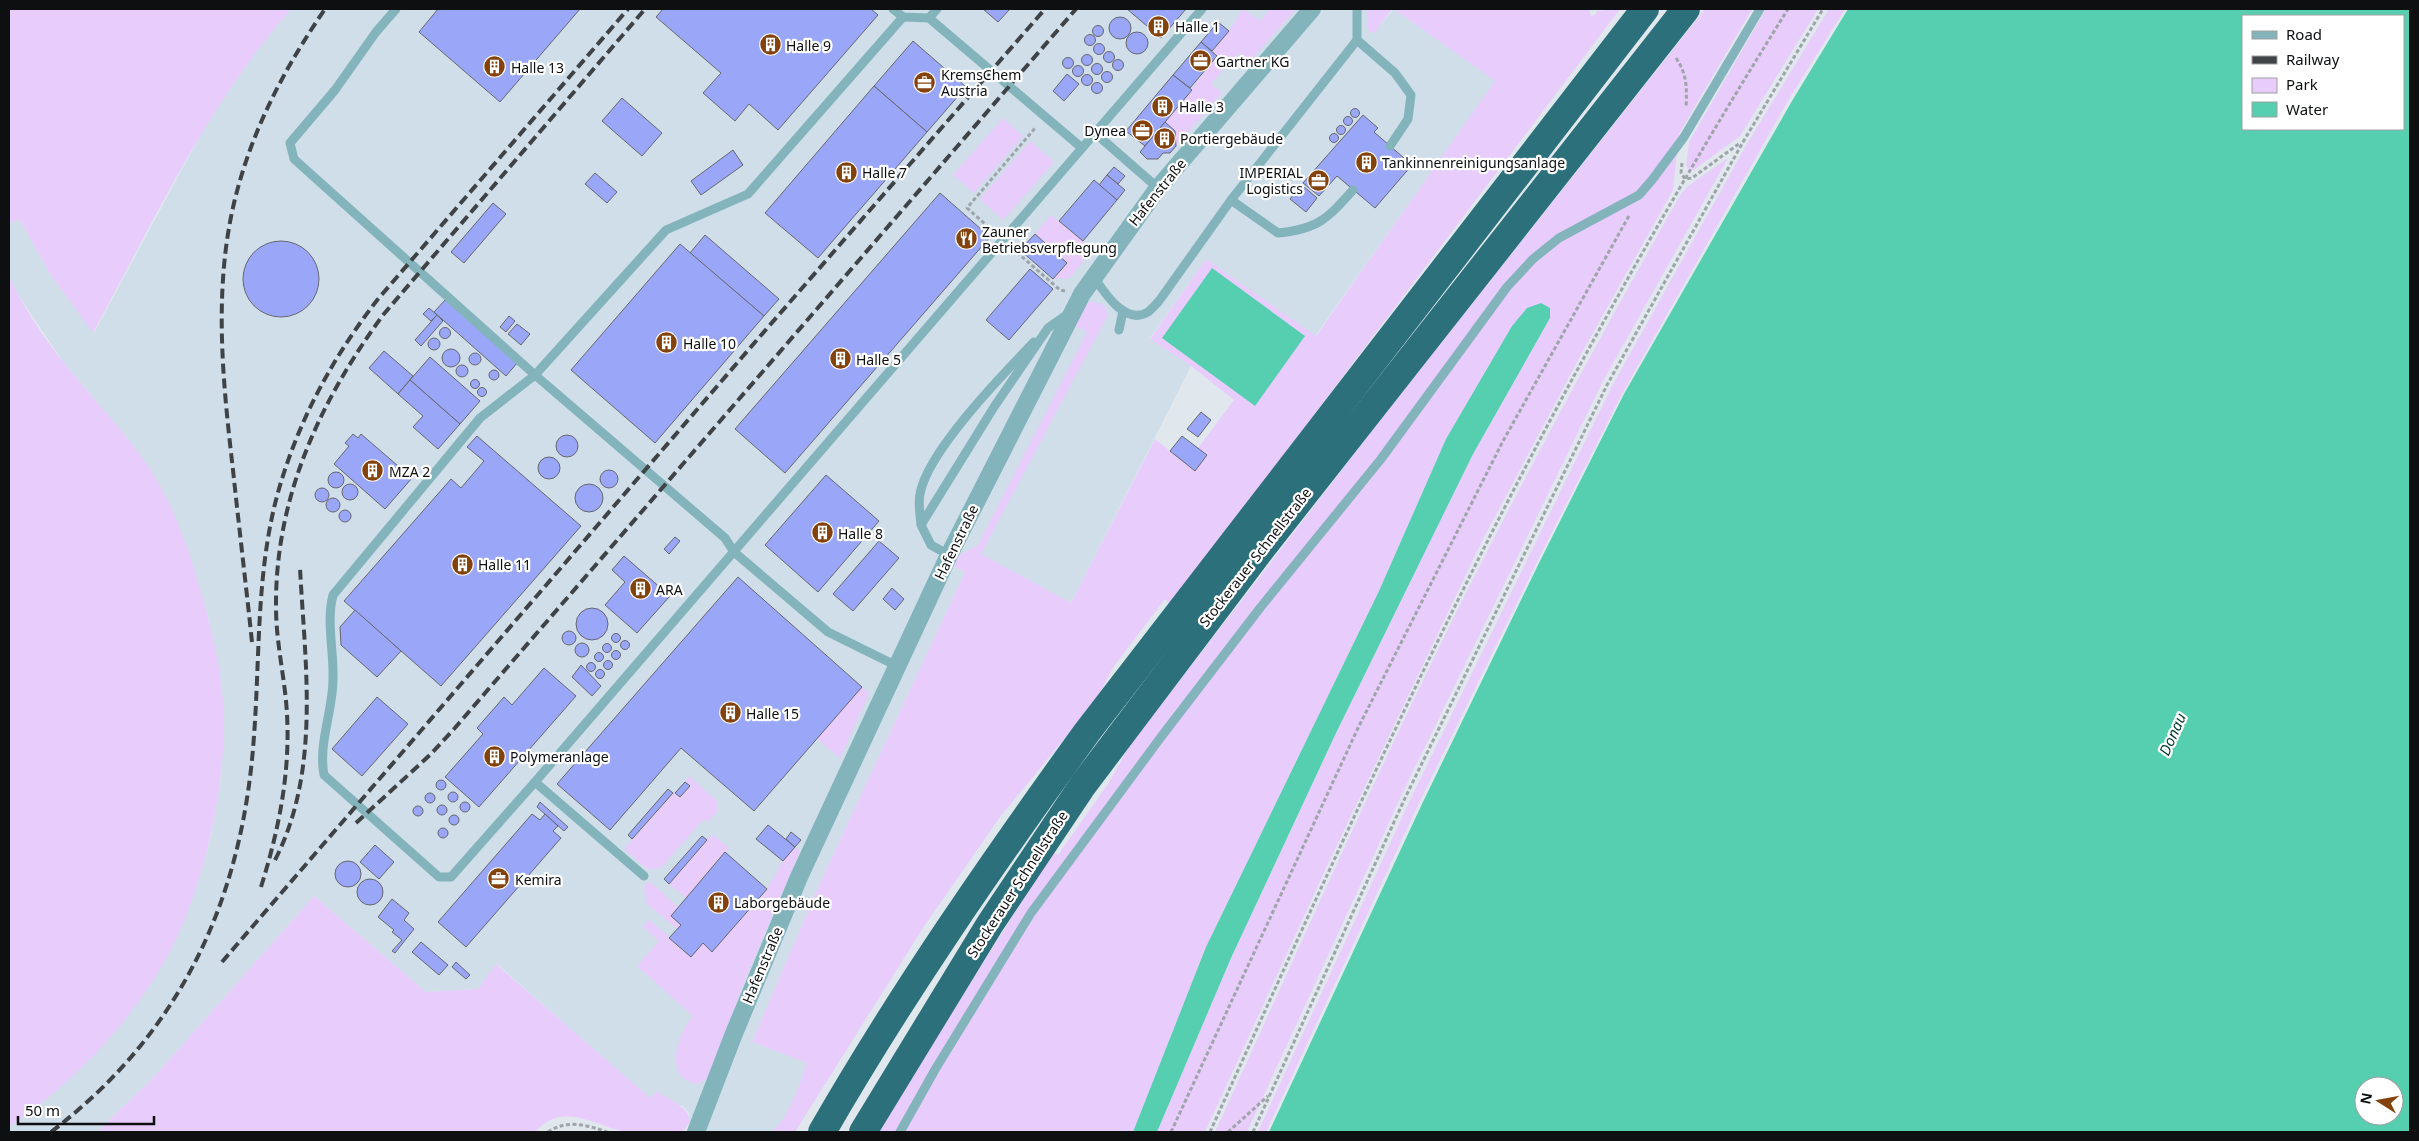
<svg xmlns="http://www.w3.org/2000/svg" width="2419" height="1141" viewBox="0 0 2419 1141" font-family="'Noto Sans',sans-serif">
<style>
.built{fill:#cfdee9}
.green{fill:#e8ccfb}
.water{fill:#56cfb1;fill-rule:evenodd}
.building{fill:#9aa6f7;stroke:#66676f}
.lines{fill:none;stroke-linecap:round;stroke-linejoin:round}
.path{stroke:#9ea4a9;stroke-width:3;stroke-dasharray:4 2.5;stroke-linecap:butt}
.lane{stroke:#83b4bc;stroke-width:9}
.street{stroke:#83b4bc;stroke-width:18}
.highway{stroke:#2b707a;stroke-width:28}
.rail{stroke:#3f4346;stroke-width:4;stroke-dasharray:10 5;stroke-linecap:butt}
.labels{text-anchor:middle;dominant-baseline:central;stroke-width:4.5;stroke-linejoin:round;paint-order:stroke}
.poi-label{font-size:14px;fill:#0d0f11;stroke:#fff;text-anchor:start}
.street-label{font-size:14px;fill:#0d0f11;stroke:#fff}
.water-label{font-size:15px;font-style:italic;fill:#043d31;stroke:#fff}
</style>
<rect width="100%" height="100%" fill="#e0e8ee"/>
<path class="built" d="M 291,9 L 1367,9 L 1367,28 L 1375,31 L 1394,9 L 1496,81 L 1315,336 L 1206,259 L 1150,338 L 1191,366 L 1071,603 L 972,550 L 954,567 L 965,572 L 819,885 L 752,1042 L 808,1063 L 793,1101 L 781,1124 L 772,1132 L 687,1132 L 690,1121 L 689,1113 L 683,1106 L 668,1100 L 657,1091 L 650,1099 L 497,964 L 478,989 L 426,992 L 314,896 L 153,1078 L 97,1132 L 9,1132 L 9,1127 L 45,1100 L 84,1065 L 182,922 L 199,879 L 211,836 L 221,778 L 223,734 L 222,690 L 208,616 L 133,445 L 64,363 L 17,293 L 9,276 L 9,223 L 20,220 L 50,274 L 94,333 L 208,121 L 262,42 Z"/>
<g class="green">
<path d="M 9,9 L 291,9 C 207,105 153,222 93,333 L 50,274 L 20,220 L 9,223 Z"/>
<path d="M 1243,9 L 1260,21 L 1270,9 L 1296,9 L 1249,62 L 1238,53 L 1211,84 L 1222,93 L 1176,146 L 1175,131 L 1165,122 L 1217,56 L 1212,51 L 1229,31 Z"/>
<path d="M 1367,9 L 1392,9 L 1375,32 L 1371,33 L 1367,28 Z"/>
<path d="M 1394,9 L 1589,9 L 1591,16 L 1595,15 L 1597,11 L 1620,9 L 1171,604 L 1165,599 L 1114,666 L 1096,700 L 1000,817 L 923,928 L 795,1132 L 772,1132 C 791,1114 798,1087 807,1063 L 752,1042 L 819,885 L 965,572 L 954,567 L 958,556 L 978,545 L 1087,332 L 1075,325 L 1087,302 C 1098,302 1106,303 1108,315 L 981,554 L 1071,603 L 1155,439 L 1195,471 L 1207,455 L 1198,448 L 1234,400 L 1191,366 L 1150,339 L 1206,259 L 1316,336 L 1495,81 Z"/>
<path d="M 1705,9 L 1752,9 L 1679,134 L 1673,190 L 1585,347 L 1481,543 L 1326,868 L 1205,1132 L 1157,1132 L 1231,958 L 1336,733 L 1473,454 L 1550,318 L 1512,326 L 1446,439 L 1379,591 L 1206,947 L 1133,1132 L 879,1132 L 925,1055 L 1053,852 L 1058,855 L 1108,784 L 1130,745 L 1378,423 Z"/>
<path d="M 1766,9 L 1818,9 L 1740,136 L 1694,170 L 1690,170 L 1686,166 L 1689,142 Z"/>
<path d="M 1829,9 L 1845,9 L 1789,99 L 1622,394 L 1538,560 L 1419,803 L 1266,1132 L 1258,1132 L 1410,800 L 1611,388 L 1747,144 Z"/>
<path d="M 1003,118 L 1023,136 L 974,193 L 953,175 Z"/>
<path d="M 1030,141 L 1054,162 L 1003,220 L 980,199 Z"/>
<path d="M 1728,158 L 1602,383 L 1401,796 L 1247,1132 L 1215,1132 C 1305,936 1391,738 1490,546 C 1551,427 1615,310 1681,194 L 1688,186 Z"/>
<path d="M 1051,215 L 1083,241 L 1083,261 L 1070,278 L 1053,279 L 1067,263 L 1035,234 Z"/>
<path d="M 9,276 C 23,307 43,337 64,363 C 96,403 133,439 159,484 C 179,519 192,560 203,599 C 211,628 219,661 222,691 C 231,772 205,888 166,959 C 129,1025 71,1085 9,1127 Z"/>
<path d="M 862,687 L 869,693 L 840,758 L 817,739 Z"/>
<path d="M 689,776 L 717,801 L 717,812 L 708,822 L 704,819 L 661,868 L 647,869 L 624,849 L 674,792 L 680,797 L 690,786 L 685,782 Z"/>
<path d="M 712,834 L 729,848 L 686,898 L 669,884 Z"/>
<path d="M 795,847 L 800,851 L 751,965 L 707,1078 L 699,1084 C 662,1081 677,1034 693,1016 L 637,966 L 659,941 L 643,927 L 649,920 L 691,956 L 703,943 L 712,951 L 767,889 L 783,861 Z"/>
<path d="M 649,881 L 678,907 L 671,916 L 681,925 L 677,929 L 646,903 L 644,887 Z"/>
<path d="M 314,896 L 426,992 L 478,989 L 496,964 L 650,1098 L 657,1091 C 669,1101 688,1104 690,1122 L 682,1132 C 664,1132 644,1135 627,1132 C 595,1127 564,1100 535,1132 L 97,1132 L 153,1078 Z"/>
</g>
<g class="water">
<path d="M 1848,9 L 2410,9 L 2410,1132 L 1269,1132 L 1422,804 L 1540,561 L 1624,394 L 1792,101 ZM 2243,16 L 2403,16 L 2403,129 L 2243,129 ZM 2364,1086 L 2394,1086 L 2394,1116 L 2364,1116 Z"/>
<path d="M 1212,268 L 1305,336 L 1255,406 L 1162,338 Z"/>
<path d="M 1541,303 L 1550,308 L 1550,318 L 1473,454 L 1336,733 L 1231,958 L 1157,1132 L 1133,1132 L 1206,947 L 1379,591 L 1446,439 L 1512,326 L 1527,308 Z"/>
</g>
<g class="building">
<path d="M 438,9 L 580,9 L 500,102 L 419,32 Z"/>
<path d="M 663,9 L 871,9 L 878,15 L 778,130 L 749,104 L 735,121 L 703,93 L 721,73 L 656,17 Z"/>
<path d="M 983,9 L 1010,9 L 998,22 Z"/>
<path d="M 1127,9 L 1186,9 L 1161,38 Z"/>
<circle cx="1120" cy="28" r="11"/>
<path d="M 1218,22 L 1229,31 L 1212,51 L 1201,42 Z"/>
<circle cx="1098" cy="31" r="5.5"/>
<circle cx="1137" cy="43" r="11"/>
<circle cx="1090" cy="40" r="5.5"/>
<path d="M 913,41 L 966,87 L 927,132 L 874,86 Z"/>
<path d="M 1201,42 L 1217,56 L 1190,88 L 1173,75 Z"/>
<circle cx="1099" cy="49" r="5.5"/>
<circle cx="1109" cy="57" r="5.5"/>
<circle cx="1087" cy="60" r="5.5"/>
<circle cx="1068" cy="63" r="5.5"/>
<circle cx="1118" cy="65" r="5.5"/>
<circle cx="1097" cy="69" r="5.5"/>
<circle cx="1078" cy="71" r="5.5"/>
<circle cx="1107" cy="77" r="5.5"/>
<path d="M 1067,74 L 1079,84 L 1064,101 L 1053,91 Z"/>
<circle cx="1087" cy="80" r="5.5"/>
<path d="M 1173,75 L 1192,90 L 1145,146 L 1126,131 Z"/>
<circle cx="1097" cy="88" r="5.5"/>
<path d="M 874,86 L 927,132 L 818,258 L 765,213 Z"/>
<path d="M 622,98 L 662,133 L 642,156 L 602,121 Z"/>
<circle cx="1355" cy="113" r="4.5"/>
<path d="M 1363,115 L 1378,128 L 1374,132 L 1412,165 L 1375,208 L 1337,176 L 1319,196 L 1303,183 Z"/>
<circle cx="1348" cy="121" r="4.5"/>
<path d="M 1165,122 L 1175,131 L 1176,146 L 1170,153 L 1163,153 L 1158,159 L 1147,159 L 1140,152 Z"/>
<circle cx="1341" cy="130" r="4.5"/>
<circle cx="1334" cy="138" r="4.5"/>
<path d="M 733,150 L 743,165 L 701,195 L 691,181 Z"/>
<path d="M 1114,167 L 1125,176 L 1118,184 L 1107,175 Z"/>
<path d="M 595,173 L 617,192 L 607,203 L 585,184 Z"/>
<path d="M 1107,175 L 1125,190 L 1117,200 L 1099,185 Z"/>
<path d="M 1094,180 L 1117,200 L 1083,241 L 1059,221 Z"/>
<path d="M 1302,185 L 1317,198 L 1306,212 L 1290,199 Z"/>
<path d="M 940,193 L 990,237 L 785,473 L 735,429 Z"/>
<path d="M 493,203 L 506,214 L 464,263 L 451,252 Z"/>
<path d="M 1035,234 L 1067,263 L 1053,279 L 1020,250 Z"/>
<path d="M 705,235 L 779,299 L 764,316 L 690,253 Z"/>
<circle cx="281" cy="279" r="38"/>
<path d="M 680,244 L 764,316 L 655,443 L 571,370 Z"/>
<path d="M 1030,269 L 1053,289 L 1009,340 L 986,320 Z"/>
<path d="M 446,299 L 518,362 L 506,376 L 434,312 Z"/>
<path d="M 429,308 L 437,315 L 431,321 L 423,314 Z"/>
<path d="M 437,315 L 443,321 L 421,346 L 415,340 Z"/>
<path d="M 509,316 L 515,321 L 506,332 L 500,327 Z"/>
<path d="M 517,324 L 530,334 L 521,345 L 508,334 Z"/>
<circle cx="445" cy="333" r="5.5"/>
<circle cx="434" cy="344" r="6"/>
<circle cx="451" cy="358" r="9"/>
<path d="M 384,351 L 413,376 L 398,394 L 369,368 Z"/>
<circle cx="475" cy="359" r="6"/>
<path d="M 430,357 L 480,401 L 460,424 L 410,380 Z"/>
<circle cx="462" cy="371" r="6"/>
<circle cx="494" cy="375" r="5"/>
<circle cx="475" cy="384" r="4.5"/>
<path d="M 410,380 L 460,424 L 438,449 L 413,427 L 423,416 L 398,394 Z"/>
<circle cx="482" cy="392" r="4.5"/>
<path d="M 1201,412 L 1211,420 L 1198,437 L 1187,429 Z"/>
<path d="M 353,434 L 358,438 L 361,434 L 412,478 L 385,509 L 334,464 L 349,446 L 345,443 Z"/>
<circle cx="567" cy="446" r="11"/>
<path d="M 477,436 L 581,526 L 441,686 L 344,601 L 451,479 L 461,488 L 484,461 L 467,447 Z"/>
<path d="M 1182,436 L 1207,455 L 1195,471 L 1170,451 Z"/>
<circle cx="549" cy="468" r="11"/>
<circle cx="609" cy="479" r="9"/>
<circle cx="336" cy="480" r="8"/>
<path d="M 826,475 L 879,521 L 818,592 L 765,545 Z"/>
<circle cx="589" cy="498" r="14"/>
<circle cx="350" cy="492" r="8"/>
<circle cx="322" cy="495" r="7"/>
<circle cx="333" cy="505" r="7"/>
<circle cx="345" cy="516" r="6"/>
<path d="M 675,537 L 680,541 L 669,554 L 664,549 Z"/>
<path d="M 879,541 L 899,558 L 853,611 L 833,594 Z"/>
<path d="M 624,556 L 670,596 L 637,633 L 605,605 L 625,582 L 612,570 Z"/>
<path d="M 738,577 L 862,687 L 754,811 L 681,748 L 610,830 L 557,784 Z"/>
<path d="M 892,588 L 904,599 L 895,610 L 883,599 Z"/>
<circle cx="592" cy="624" r="16"/>
<path d="M 355,610 L 401,651 L 377,677 L 341,645 L 340,627 Z"/>
<circle cx="569" cy="638" r="7"/>
<circle cx="616" cy="638" r="4.5"/>
<circle cx="625" cy="645" r="4.5"/>
<circle cx="582" cy="650" r="7"/>
<circle cx="607" cy="648" r="4.5"/>
<circle cx="616" cy="655" r="4.5"/>
<circle cx="599" cy="657" r="4.5"/>
<circle cx="608" cy="665" r="4.5"/>
<circle cx="591" cy="667" r="4.5"/>
<path d="M 581,665 L 601,686 L 592,696 L 572,677 Z"/>
<path d="M 544,668 L 576,696 L 479,807 L 445,777 L 483,734 L 477,728 L 504,697 L 512,705 Z"/>
<circle cx="600" cy="674" r="4.5"/>
<path d="M 377,697 L 408,724 L 362,776 L 332,749 Z"/>
<circle cx="441" cy="785" r="5"/>
<path d="M 685,782 L 690,786 L 680,797 L 675,793 Z"/>
<path d="M 668,789 L 673,793 L 632,839 L 628,835 Z"/>
<circle cx="453" cy="797" r="5"/>
<circle cx="430" cy="798" r="5"/>
<path d="M 540,802 L 568,827 L 564,831 L 537,807 Z"/>
<circle cx="465" cy="807" r="5"/>
<circle cx="442" cy="810" r="5"/>
<circle cx="418" cy="811" r="5"/>
<path d="M 532,814 L 540,820 L 545,814 L 558,826 L 553,831 L 561,838 L 466,947 L 438,922 Z"/>
<circle cx="454" cy="820" r="5"/>
<path d="M 768,825 L 795,847 L 783,861 L 756,839 Z"/>
<circle cx="443" cy="833" r="5"/>
<path d="M 791,832 L 801,840 L 795,847 L 786,839 Z"/>
<path d="M 702,836 L 707,840 L 669,884 L 664,879 Z"/>
<path d="M 375,845 L 394,862 L 379,879 L 360,862 Z"/>
<path d="M 725,852 L 767,889 L 712,952 L 703,943 L 691,957 L 669,938 L 681,925 L 671,916 Z"/>
<circle cx="348" cy="874" r="13"/>
<circle cx="370" cy="892" r="13"/>
<path d="M 392,899 L 409,913 L 404,920 L 414,929 L 395,953 L 392,951 L 402,940 L 392,932 L 394,930 L 378,917 Z"/>
<path d="M 421,942 L 448,965 L 439,975 L 412,952 Z"/>
<path d="M 456,962 L 470,975 L 466,979 L 452,967 Z"/>
</g>
<g class="lines">
<g class="path">
<path d="M 1676,58 C 1687,74 1687,88 1686,107"/>
<path d="M 1682,163 L 1681,173 L 1685,179 L 1692,178 L 1740,143"/>
<path d="M 994,232 L 967,208 L 1036,127"/>
<path d="M 1012,248 L 1060,290 L 1065,291"/>
<path d="M 548,1132 C 567,1119 587,1125 607,1132"/>
<path d="M 1171,1132 L 1358,728 L 1503,441 L 1630,214"/>
<path d="M 1210,1132 C 1299,936 1388,738 1485,546 C 1578,362 1679,183 1788,9"/>
<path d="M 1228,1132 L 1268,1096"/>
<path d="M 1253,1132 L 1405,798 L 1607,385 L 1743,142 L 1823,9"/>
</g>
<g class="lane">
<path d="M 396,9 L 376,32 L 335,90 L 290,143 L 294,159 L 535,375 L 725,538 L 734,552 L 828,632 L 897,666"/>
<path d="M 893,9 L 903,17 L 929,18 L 1082,148"/>
<path d="M 929,18 L 937,9"/>
<path d="M 1357,40 L 1395,73 L 1411,95 L 1408,119 L 1390,146"/>
<path d="M 1095,133 L 1158,188"/>
<path d="M 1231,200 L 1278,233 C 1318,229 1327,219 1353,190"/>
<path d="M 1094,277 C 1104,292 1125,326 1148,312 C 1152,309 1156,304 1159,301 L 1231,200 L 1357,40 L 1357,9"/>
<path d="M 1119,330 L 1123,311"/>
<path d="M 921,524 C 920,515 918,503 920,494 C 927,452 1003,374 1034,342"/>
<path d="M 949,555 L 931,545 L 921,525 L 994,407 L 1048,328 L 1068,314"/>
<path d="M 535,782 L 451,877 L 439,877 L 324,775 C 318,743 333,711 333,679 C 334,651 326,622 333,595 L 480,418 L 535,375 L 666,230 L 748,194 L 903,17"/>
<path d="M 644,876 L 535,782 L 1202,9"/>
<path d="M 900,1132 L 936,1068 L 1031,913 L 1161,737 L 1260,608 L 1381,459 L 1507,287 L 1533,259 L 1559,238 L 1639,195 L 1652,180 L 1684,137 L 1760,9"/>
</g>
<path class="street" d="M 696,1132 L 733,1036 L 799,877 L 949,555 L 1082,294 L 1158,188 L 1312,9"/>
<g class="highway">
<path d="M 822,1132 C 902,993 993,862 1087,732 L 1645,9"/>
<path d="M 863,1132 L 990,924 L 1083,785 L 1262,548 L 1686,9"/>
</g>
<g class="rail">
<path d="M 252,642 C 246,585 239,527 233,470 C 222,375 212,278 239,184 C 257,120 288,63 325,9"/>
<path d="M 356,823 L 431,754 L 454,729 L 1076,9"/>
<path d="M 275,860 C 321,770 305,665 300,568"/>
<path d="M 261,887 C 280,826 292,765 286,701 C 283,670 276,639 276,607 C 275,498 320,401 383,315 L 645,9"/>
<path d="M 222,962 L 756,341 L 1045,9"/>
<path d="M 51,1132 C 182,1032 243,898 254,736 C 260,656 256,575 277,496 C 297,423 332,358 378,299 L 628,9"/>
</g>
</g>
<defs>
<symbol id="building-disc" viewBox="-11 -11 22 22"><circle r="9.5" fill="#83420b" stroke="#fff"/><path d="M-4-6H4V6H1V3H-1V6H-4ZM-2.5-4.3h1.7v1.8h-1.7ZM.8-4.3h1.7v1.8H.8ZM-2.5-1h1.7V.8h-1.7ZM.8-1h1.7V.8H.8Z" fill="#fff"/></symbol>
<symbol id="office-disc" viewBox="-11 -11 22 22"><circle r="9.5" fill="#83420b" stroke="#fff"/><path d="M-6-3h4V-5.5h4V-3h4V5H-6ZM-1-4.5V-3h2v-1.5ZM-6 0V1H6V0Z" fill="#fff"/></symbol>
<symbol id="restaurant-disc" viewBox="-11 -11 22 22"><circle r="9.5" fill="#83420b" stroke="#fff"/><path d="M-5-6h1v4h1v-4h1v4h1v-4h1v5L-1.5 .5V6h-2V.5L-5-1ZM5-6V6H3V1.5H1.5Q1.5-4 5-6Z" fill="#fff"/></symbol>
</defs>
<g fill-rule="evenodd">
<use href="#building-disc" x="1146" y="14" width="25" height="25"/>
<use href="#building-disc" x="758" y="32" width="25" height="25"/>
<use href="#office-disc" x="1188" y="48" width="25" height="25"/>
<use href="#building-disc" x="482" y="54" width="25" height="25"/>
<use href="#office-disc" x="912" y="70" width="25" height="25"/>
<use href="#building-disc" x="1150" y="94" width="25" height="25"/>
<use href="#office-disc" x="1130" y="118" width="25" height="25"/>
<use href="#building-disc" x="1152" y="126" width="25" height="25"/>
<use href="#building-disc" x="1354" y="150" width="25" height="25"/>
<use href="#building-disc" x="834" y="160" width="25" height="25"/>
<use href="#office-disc" x="1306" y="168" width="25" height="25"/>
<use href="#restaurant-disc" x="954" y="226" width="25" height="25"/>
<use href="#building-disc" x="654" y="330" width="25" height="25"/>
<use href="#building-disc" x="828" y="346" width="25" height="25"/>
<use href="#building-disc" x="360" y="458" width="25" height="25"/>
<use href="#building-disc" x="810" y="520" width="25" height="25"/>
<use href="#building-disc" x="450" y="552" width="25" height="25"/>
<use href="#building-disc" x="628" y="576" width="25" height="25"/>
<use href="#building-disc" x="718" y="700" width="25" height="25"/>
<use href="#building-disc" x="482" y="744" width="25" height="25"/>
<use href="#office-disc" x="486" y="866" width="25" height="25"/>
<use href="#building-disc" x="706" y="890" width="25" height="25"/>
</g>
<g class="labels">
<g class="poi-label">
<text x="1175" y="26">Halle 1</text>
<text x="786" y="45">Halle 9</text>
<text x="1216" y="61">Gartner KG</text>
<text x="511" y="67">Halle 13</text>
<text x="941" y="74">KremsChem<tspan x="941" dy="16">Austria</tspan></text>
<text x="1179" y="106">Halle 3</text>
<text x="1126" y="130" text-anchor="end">Dynea</text>
<text x="1180" y="138">Portiergebäude</text>
<text x="1382" y="162">Tankinnenreinigungsanlage</text>
<text x="862" y="172">Halle 7</text>
<text x="1303" y="172" text-anchor="end">IMPERIAL<tspan x="1303" dy="16">Logistics</tspan></text>
<text x="982" y="231">Zauner<tspan x="982" dy="16">Betriebsverpflegung</tspan></text>
<text x="683" y="343">Halle 10</text>
<text x="856" y="359">Halle 5</text>
<text x="389" y="471">MZA 2</text>
<text x="838" y="533">Halle 8</text>
<text x="478" y="564">Halle 11</text>
<text x="656" y="589">ARA</text>
<text x="746" y="713">Halle 15</text>
<text x="510" y="756">Polymeranlage</text>
<text x="515" y="879">Kemira</text>
<text x="734" y="902">Laborgebäude</text>
</g>
<g class="street-label">
<text transform="translate(1157 192) rotate(-51)">Hafenstraße</text>
<text transform="translate(956 542) rotate(-64)">Hafenstraße</text>
<text transform="translate(1255 557) rotate(-52)">Stockerauer Schnellstraße</text>
<text transform="translate(1017 884) rotate(-57)">Stockerauer Schnellstraße</text>
<text transform="translate(762 965) rotate(-67)">Hafenstraße</text>
</g>
<g class="water-label">
<text transform="translate(2172 734) rotate(-66)">Donau</text>
</g>
</g>
<rect width="2419" height="1141" fill="none" stroke="#0d0f11" stroke-width="20"/>
<rect x="2242" y="15" width="162" height="115" fill="#ffffff" stroke="#9e9fa0"/>
<rect x="2252" y="31" width="25" height="8" fill="#83b4bc" stroke="#9e9fa0"/>
<text x="2286" y="40" font-size="15" fill="#0d0f11">Road</text>
<rect x="2252" y="56" width="25" height="8" fill="#3f4346" stroke="#9e9fa0"/>
<text x="2286" y="65" font-size="15" fill="#0d0f11">Railway</text>
<rect x="2252" y="78" width="25" height="15" fill="#e8ccfb" stroke="#9e9fa0"/>
<text x="2286" y="90" font-size="15" fill="#0d0f11">Park</text>
<rect x="2252" y="102" width="25" height="15" fill="#56cfb1" stroke="#9e9fa0"/>
<text x="2286" y="115" font-size="15" fill="#0d0f11">Water</text>
<g transform="translate(2379 1101) rotate(281)"><circle r="24" fill="#ffffff" stroke="#9e9fa0"/>
<path d="M0-4L9 19L0 12L-9 19Z" fill="#83420b"/>
<text y="-8" font-size="14" font-weight="bold" text-anchor="middle" fill="#0d0f11">N</text>
</g>
<path d="M18 1116v8h136v-8" fill="none" stroke="#0d0f11" stroke-width="2.5"/>
<text x="25" y="1116" font-size="15" fill="#0d0f11" stroke="#ffffff" stroke-width="4" paint-order="stroke">50 m</text>
</svg>
